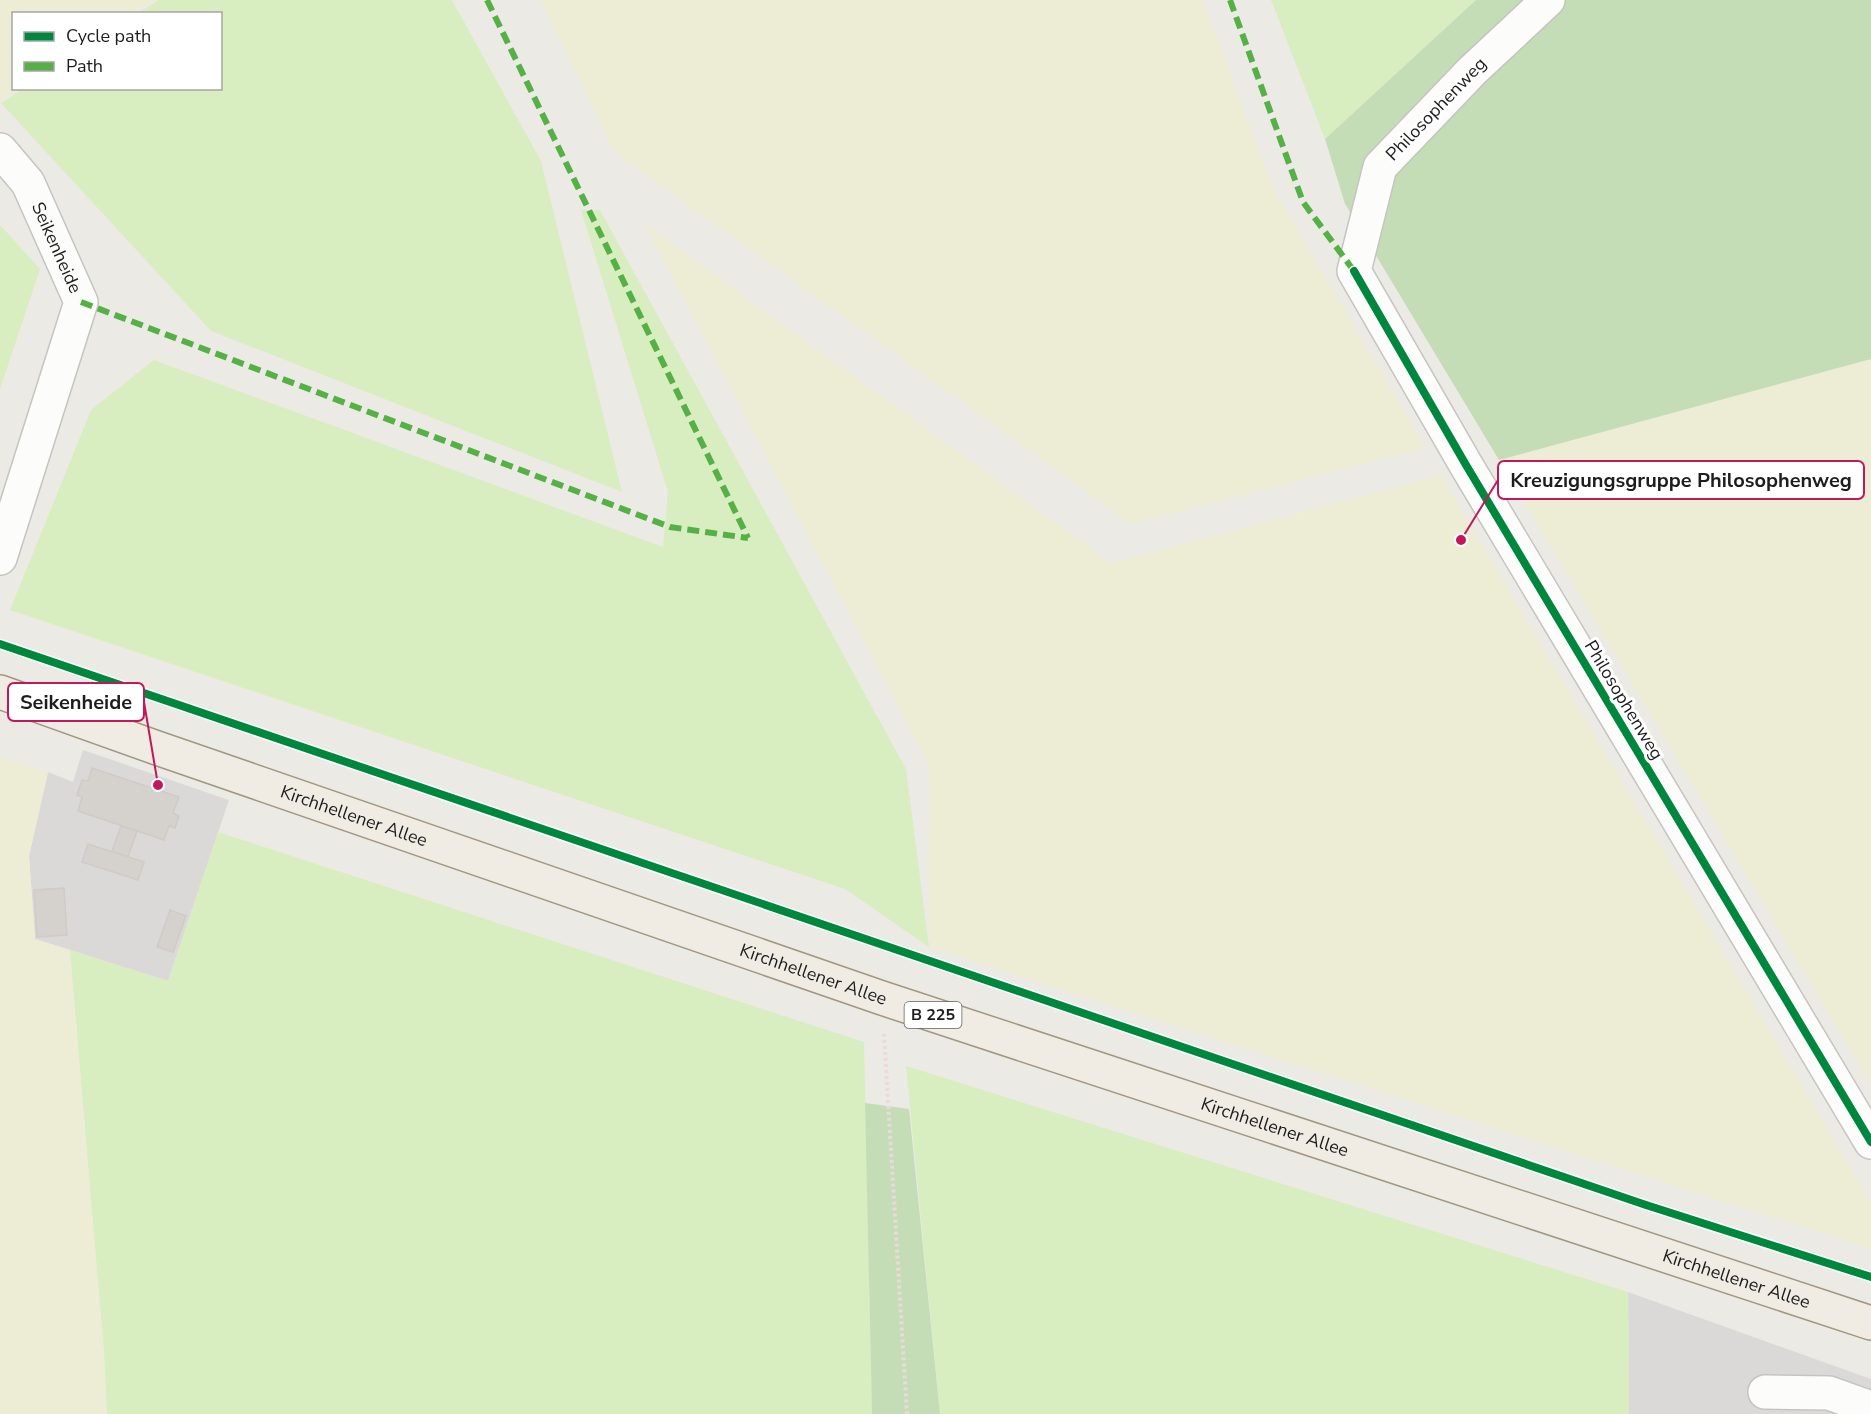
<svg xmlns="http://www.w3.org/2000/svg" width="1871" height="1414" viewBox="0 0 1871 1414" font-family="'Nunito Sans',sans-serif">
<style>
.residential{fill:#dbd9d7}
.farmland{fill:#ededd6}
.grass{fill:#d8edc0}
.forest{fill:#c5ddb7}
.building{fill:#d5d1cd;stroke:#cfcbc6;stroke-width:1.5}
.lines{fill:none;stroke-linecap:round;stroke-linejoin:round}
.minor-casing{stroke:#c4c4c1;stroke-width:36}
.major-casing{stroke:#a29782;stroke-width:36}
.path{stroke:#ebdad7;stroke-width:4;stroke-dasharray:3 3;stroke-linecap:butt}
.minor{stroke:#fcfcfb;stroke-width:33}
.major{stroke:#f0ebe3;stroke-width:33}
.quiet{stroke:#55b145;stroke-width:6;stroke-dasharray:12 6;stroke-linecap:butt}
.cycleway-casing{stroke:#fff;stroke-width:11}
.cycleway{stroke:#00873e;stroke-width:8}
.labels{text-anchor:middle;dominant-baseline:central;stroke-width:6;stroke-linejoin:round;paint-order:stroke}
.shield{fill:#fff;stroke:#616161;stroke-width:1.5}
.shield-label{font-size:16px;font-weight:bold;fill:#1d1d1d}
.street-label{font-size:18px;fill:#1d1d1d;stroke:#fff}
.leader{fill:none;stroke:#c2185b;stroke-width:2}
.callout-dot{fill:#c2185b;stroke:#fff;stroke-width:2}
.callout{fill:#fff;stroke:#c2185b;stroke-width:2}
.callout-label{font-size:20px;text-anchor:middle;font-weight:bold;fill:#1d1d1d}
</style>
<rect width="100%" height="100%" fill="#eceae5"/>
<g class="residential">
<path d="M 83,750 L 229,800 L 168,981 L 35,939 L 29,856 L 48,772 L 73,782 Z"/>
<path d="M 1628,1292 L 1871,1379 L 1871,1414 L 1629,1414 Z"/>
</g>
<g class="farmland">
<path d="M 0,0 L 154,0 L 134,13 L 14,14 L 14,88 L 20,89 L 0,102 Z"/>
<path d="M 541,0 L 1203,0 L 1274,190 L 1426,448 L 1131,524 L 615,153 Z"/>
<path d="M 643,222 L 1111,563 L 1441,475 L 1871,1202 L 1871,1249 L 929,947 L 929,766 Z"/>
<path d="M 1871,359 L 1871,1085 L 1499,460 Z"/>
<path d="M 0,757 L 48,772 L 29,856 L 35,939 L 70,950 L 104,1351 L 107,1414 L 0,1414 Z"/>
</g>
<g class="grass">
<path d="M 159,0 L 452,0 L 541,161 L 622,492 L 211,331 L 1,103 L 23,89 L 220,88 L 220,14 L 138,13 Z"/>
<path d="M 1271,0 L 1476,0 L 1325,139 Z"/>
<path d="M 581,210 L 600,210 L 906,769 L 929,947 L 845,889 L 10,610 L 91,410 L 154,360 L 663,547 L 668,492 Z"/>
<path d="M 0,225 L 40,269 L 0,389 Z"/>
<path d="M 218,832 L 864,1042 L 872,1414 L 107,1414 L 104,1351 L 70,950 L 168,981 Z"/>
<path d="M 906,1066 L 1628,1292 L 1629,1414 L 940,1414 Z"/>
</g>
<g class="forest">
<path d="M 1476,0 L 1871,0 L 1871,359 L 1499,460 L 1345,204 L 1325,139 Z"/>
<path d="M 865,1103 L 909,1109 L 940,1414 L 872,1414 Z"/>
</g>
<g class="building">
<path d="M 92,768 L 179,797 L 173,813 L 179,816 L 175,828 L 169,826 L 164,840 L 78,811 L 82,797 L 77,795 L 82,780 L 88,781 Z"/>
<path d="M 121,826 L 137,831 L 128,857 L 112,851 Z"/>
<path d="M 88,844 L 144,862 L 138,880 L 82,862 Z"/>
<path d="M 64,888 L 67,935 L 37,937 L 34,890 Z"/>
<path d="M 170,910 L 186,916 L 173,952 L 157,947 Z"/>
</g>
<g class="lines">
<defs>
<g id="minor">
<path d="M 1548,0 L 1472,71 L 1380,167 L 1354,271 L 1466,465 L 1871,1142"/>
<path id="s1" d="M 0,150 L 28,183 L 81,302 L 0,558"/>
<path d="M 1765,1392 L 1829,1393 L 1871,1408"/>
</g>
<g id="major">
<path id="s2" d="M 0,692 L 157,748 L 882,998 L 1871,1323"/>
</g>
</defs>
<use href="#minor" class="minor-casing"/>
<use href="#major" class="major-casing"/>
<path class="path" d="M 884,1034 L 907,1414"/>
<use href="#minor" class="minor"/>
<use href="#major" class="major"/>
<g class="quiet">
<path d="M 487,0 L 748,538"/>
<path d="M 1230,0 L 1303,202 L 1354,271"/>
<path d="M 81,302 L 670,527 L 748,538"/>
</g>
<defs>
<g id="cycleway">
<path d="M 1354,271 L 1466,465 L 1871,1142"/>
<path d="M 0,644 L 1646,1205 L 1871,1277"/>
</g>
</defs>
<use href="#cycleway" class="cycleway-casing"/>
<use href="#cycleway" class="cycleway"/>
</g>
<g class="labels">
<rect class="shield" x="904.5" y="1002" width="57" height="26" rx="4.5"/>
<g class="shield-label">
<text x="933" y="1015">B 225</text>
</g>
<g class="street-label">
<text transform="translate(1436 109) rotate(-46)">Philosophenweg</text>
<text stroke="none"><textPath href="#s1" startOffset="114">Seikenheide</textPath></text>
<text transform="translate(1624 700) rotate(59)">Philosophenweg</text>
<text stroke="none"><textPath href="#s2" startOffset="375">Kirchhellener Allee</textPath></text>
<text stroke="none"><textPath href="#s2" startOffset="861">Kirchhellener Allee</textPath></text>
<text stroke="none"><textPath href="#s2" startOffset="1347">Kirchhellener Allee</textPath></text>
<text stroke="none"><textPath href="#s2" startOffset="1833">Kirchhellener Allee</textPath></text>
</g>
</g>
<path class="leader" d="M1461 540L1498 480M158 785L144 702"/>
<g class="callout-dot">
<circle cx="1461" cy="540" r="6"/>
<circle cx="158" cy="785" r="6"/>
</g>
<g class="callout">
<rect x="1498" y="461" width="366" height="38" rx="6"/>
<rect x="8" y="683" width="136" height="38" rx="6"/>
</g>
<g class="callout-label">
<text x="1681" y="487">Kreuzigungsgruppe Philosophenweg</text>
<text x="76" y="709">Seikenheide</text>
</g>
<rect x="12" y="12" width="210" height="78" fill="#ffffff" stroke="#a5a5a5" stroke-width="1.5"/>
<rect x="24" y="32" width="30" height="9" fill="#00873e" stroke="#a5a5a5" stroke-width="1.5"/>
<text x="66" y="42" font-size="18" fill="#1d1d1d">Cycle path</text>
<rect x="24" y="62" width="30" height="9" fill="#55b145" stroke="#a5a5a5" stroke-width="1.5"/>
<text x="66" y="72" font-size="18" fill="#1d1d1d">Path</text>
</svg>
